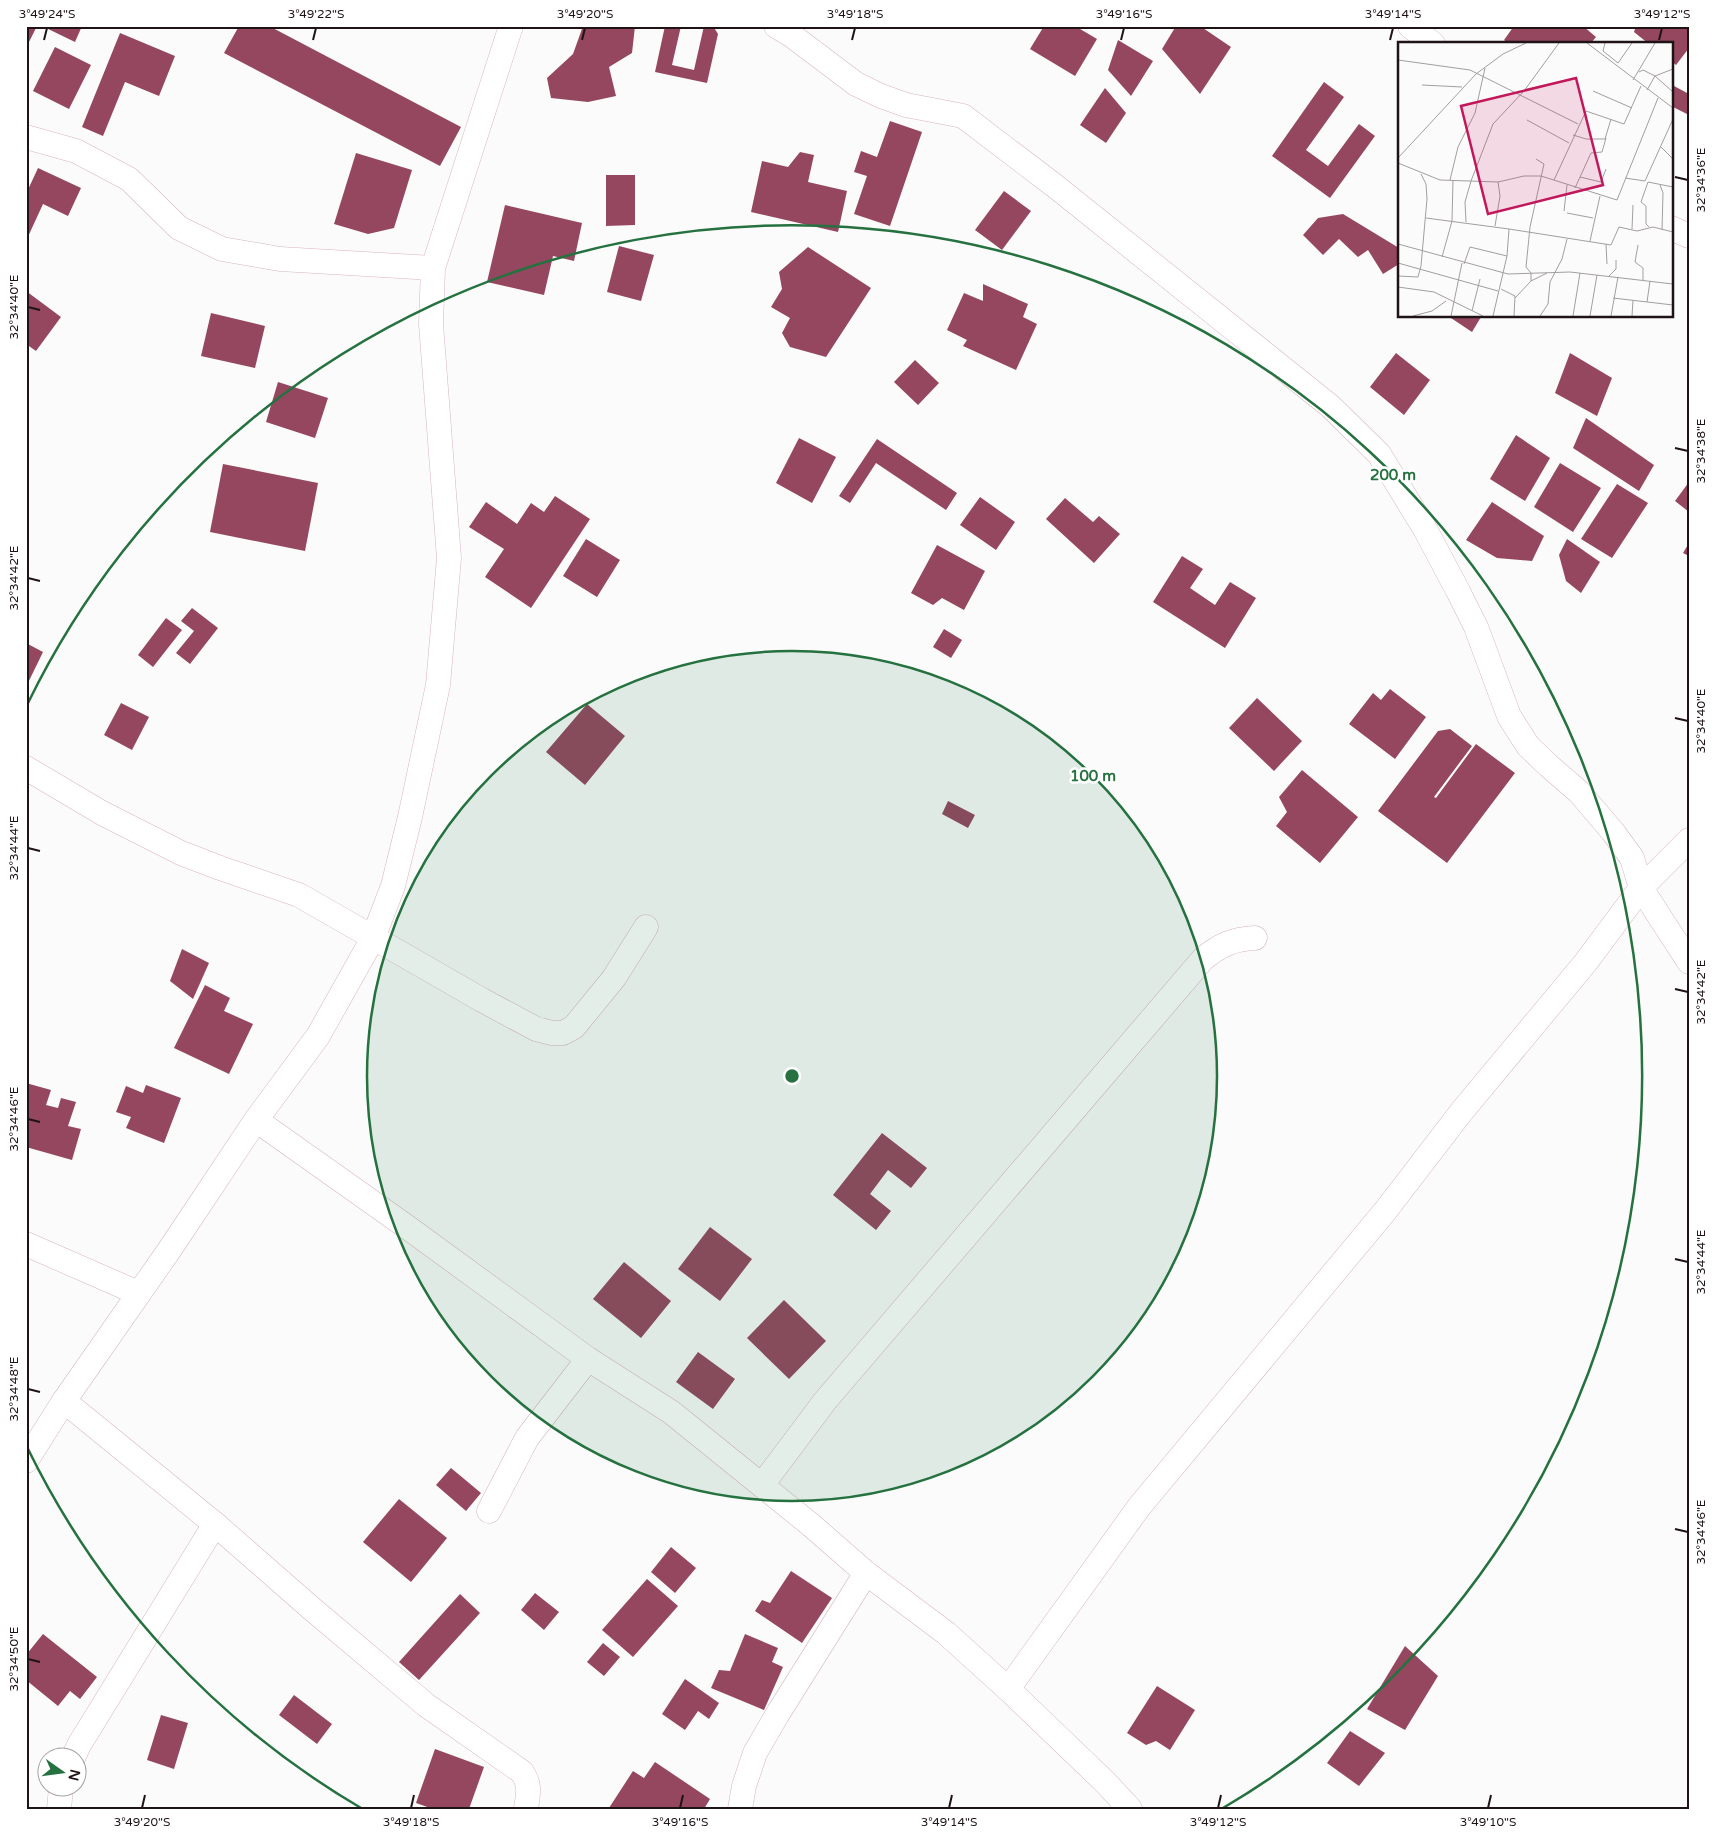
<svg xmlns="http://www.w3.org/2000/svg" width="1715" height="1835" viewBox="0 0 1715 1835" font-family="'Varela Round',sans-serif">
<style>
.building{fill:#954760}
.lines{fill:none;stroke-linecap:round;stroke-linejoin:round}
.minor-casing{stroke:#d8b5be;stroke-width:25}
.minor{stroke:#fff;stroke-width:24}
.ticks{fill:none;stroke:#1f1316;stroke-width:2}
.ring{fill:none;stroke:#25713f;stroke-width:2.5}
.inset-road{fill:none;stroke:#a39e9f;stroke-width:1}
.view{fill:#c2185b;fill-opacity:0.15;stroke:#c2185b;stroke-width:2.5}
.inset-edge{fill:none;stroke:#1f1316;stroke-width:2.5}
.centre{fill:#25713f;stroke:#fff;stroke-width:2.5}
.ring-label{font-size:15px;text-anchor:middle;font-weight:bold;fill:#25713f;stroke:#fff;stroke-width:5;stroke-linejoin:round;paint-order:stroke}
.neatline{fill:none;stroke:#1f1316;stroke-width:2}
.ticks-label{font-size:12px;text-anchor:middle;fill:#1f1316}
</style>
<rect width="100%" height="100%" fill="#fbfbfb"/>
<g class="building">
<path d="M 26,26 L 37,26 L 26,48 Z"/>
<path d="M 42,26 L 82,26 L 75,42 Z"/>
<path d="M 239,26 L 269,26 L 461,127 L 440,166 L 224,53 Z"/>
<path d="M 583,26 L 635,26 L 632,53 L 609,67 L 616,96 L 588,102 L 551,98 L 547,78 L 573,54 Z"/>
<path d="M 665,26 L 681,26 L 672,65 L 694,70 L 704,26 L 713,26 L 718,34 L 707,83 L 655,72 Z"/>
<path d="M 1044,26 L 1075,26 L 1097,39 L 1075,76 L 1030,49 Z"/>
<path d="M 1176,26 L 1200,26 L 1231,47 L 1200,94 L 1162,49 Z"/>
<path d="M 1514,26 L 1583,26 L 1596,37 L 1590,44 L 1509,44 L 1504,40 Z"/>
<path d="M 1636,26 L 1689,26 L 1689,48 L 1676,65 L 1671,61 L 1671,44 L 1649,44 L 1634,32 Z"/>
<path d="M 120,33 L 175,56 L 159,96 L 125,82 L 103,136 L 82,127 Z"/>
<path d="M 1118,40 L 1153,61 L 1131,96 L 1108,70 Z"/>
<path d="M 55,47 L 91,65 L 69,109 L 33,91 Z"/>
<path d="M 1324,82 L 1344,97 L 1306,150 L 1328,166 L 1359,124 L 1375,136 L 1330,198 L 1272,156 Z"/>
<path d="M 1674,86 L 1689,94 L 1689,115 L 1671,106 L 1671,91 Z"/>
<path d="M 1105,88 L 1126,113 L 1106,143 L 1080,125 Z"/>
<path d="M 890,121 L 922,132 L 890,226 L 854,214 L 867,176 L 854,172 L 861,151 L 877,157 Z"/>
<path d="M 800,152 L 814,155 L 808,182 L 847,191 L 838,232 L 751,212 L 762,161 L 788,167 Z"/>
<path d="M 356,153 L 412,170 L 394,228 L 368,234 L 334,224 Z"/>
<path d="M 38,168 L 81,188 L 68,216 L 43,204 L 26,241 L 26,194 Z"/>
<path d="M 606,175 L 635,175 L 635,225 L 606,226 Z"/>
<path d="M 1004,191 L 1031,211 L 1002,250 L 975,230 Z"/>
<path d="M 505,205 L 582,223 L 574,261 L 553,256 L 544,295 L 487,282 Z"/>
<path d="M 1343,214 L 1399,248 L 1399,264 L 1383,274 L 1368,250 L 1358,257 L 1339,239 L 1323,255 L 1303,235 L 1318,218 Z"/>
<path d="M 619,246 L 654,255 L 641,301 L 607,292 Z"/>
<path d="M 808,247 L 871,288 L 826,357 L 790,347 L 782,333 L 790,318 L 771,307 L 782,289 L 779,272 Z"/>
<path d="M 983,284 L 1028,304 L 1023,317 L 1037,324 L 1016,370 L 963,346 L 967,340 L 947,330 L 964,293 L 983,301 Z"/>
<path d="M 26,291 L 61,317 L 36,351 L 26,344 Z"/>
<path d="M 211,313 L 265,326 L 255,368 L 201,356 Z"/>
<path d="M 1448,316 L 1479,316 L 1481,317 L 1472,332 Z"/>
<path d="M 1396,353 L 1430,380 L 1404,415 L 1370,387 Z"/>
<path d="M 1570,353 L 1612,378 L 1597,416 L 1555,393 Z"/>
<path d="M 915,360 L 939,383 L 918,405 L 894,382 Z"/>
<path d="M 278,382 L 328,398 L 315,438 L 266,422 Z"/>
<path d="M 1586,418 L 1654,465 L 1639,491 L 1573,448 Z"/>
<path d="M 1516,435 L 1550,458 L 1525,501 L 1490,479 Z"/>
<path d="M 799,438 L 836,457 L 812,503 L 776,483 Z"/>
<path d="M 877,439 L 957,493 L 946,510 L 876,463 L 850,503 L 839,496 Z"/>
<path d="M 1560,463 L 1601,488 L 1573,532 L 1534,507 Z"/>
<path d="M 223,464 L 318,483 L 305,551 L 210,532 Z"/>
<path d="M 1689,482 L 1689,512 L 1675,501 Z"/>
<path d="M 1617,484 L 1648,503 L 1612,558 L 1581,539 Z"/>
<path d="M 555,496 L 590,519 L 531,608 L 485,577 L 504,549 L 469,527 L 486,502 L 517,524 L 531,503 L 544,512 Z"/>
<path d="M 980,497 L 1015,522 L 996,550 L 960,525 Z"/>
<path d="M 1065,498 L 1093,522 L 1099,516 L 1120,534 L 1094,563 L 1046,519 Z"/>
<path d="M 1492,502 L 1544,536 L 1532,561 L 1497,558 L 1466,540 Z"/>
<path d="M 586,539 L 620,560 L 597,597 L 563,576 Z"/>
<path d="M 1567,539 L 1600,562 L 1581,593 L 1566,581 L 1559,555 Z"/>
<path d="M 1689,543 L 1689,556 L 1683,553 Z"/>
<path d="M 937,545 L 985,571 L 964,610 L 942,598 L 933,605 L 911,593 Z"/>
<path d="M 1182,556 L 1203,569 L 1190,588 L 1215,605 L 1230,582 L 1256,598 L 1225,648 L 1153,602 Z"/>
<path d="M 192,608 L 218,628 L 190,664 L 176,653 L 194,631 L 181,621 Z"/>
<path d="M 166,618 L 182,630 L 153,667 L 138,655 Z"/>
<path d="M 944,629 L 962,640 L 951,658 L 933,647 Z"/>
<path d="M 26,643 L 43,652 L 26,687 Z"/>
<path d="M 1390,689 L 1426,717 L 1395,759 L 1349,724 L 1373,693 L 1381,700 Z"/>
<path d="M 1257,698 L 1302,741 L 1274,771 L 1229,728 Z"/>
<path d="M 121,703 L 149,717 L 132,750 L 104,735 Z"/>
<path d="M 587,704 L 625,736 L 585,785 L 546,752 Z"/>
<path d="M 1450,729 L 1472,746 L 1434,797 L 1436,798 L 1476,744 L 1515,773 L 1447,863 L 1378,811 L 1438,731 Z"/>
<path d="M 1302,770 L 1358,817 L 1320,863 L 1276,826 L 1287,812 L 1279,797 Z"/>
<path d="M 948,801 L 975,815 L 968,828 L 942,814 Z"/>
<path d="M 182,949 L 209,963 L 193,999 L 170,981 Z"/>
<path d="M 205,985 L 230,998 L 224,1011 L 253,1024 L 229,1074 L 174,1048 Z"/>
<path d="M 26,1083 L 51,1090 L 46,1105 L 58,1108 L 61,1098 L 76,1102 L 68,1126 L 81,1129 L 72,1160 L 26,1147 Z"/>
<path d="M 146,1085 L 181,1098 L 164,1143 L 126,1128 L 131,1117 L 116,1112 L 126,1086 L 143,1093 Z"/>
<path d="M 882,1133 L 927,1168 L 911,1188 L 888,1170 L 870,1194 L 891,1211 L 876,1230 L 833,1195 Z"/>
<path d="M 710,1227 L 752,1259 L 720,1301 L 678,1269 Z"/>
<path d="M 624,1262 L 671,1301 L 641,1338 L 593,1299 Z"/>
<path d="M 784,1300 L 826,1341 L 789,1379 L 747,1338 Z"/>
<path d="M 698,1352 L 735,1379 L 713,1409 L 676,1382 Z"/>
<path d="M 451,1468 L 481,1493 L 466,1511 L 436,1485 Z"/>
<path d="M 399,1499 L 447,1538 L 411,1582 L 363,1542 Z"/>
<path d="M 671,1547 L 696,1568 L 675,1593 L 651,1572 Z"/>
<path d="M 791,1571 L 832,1598 L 802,1643 L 755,1611 L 762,1600 L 770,1603 Z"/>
<path d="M 647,1579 L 678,1606 L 633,1657 L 602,1630 Z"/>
<path d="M 535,1593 L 559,1612 L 544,1630 L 521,1610 Z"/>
<path d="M 460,1594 L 480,1613 L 419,1680 L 399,1662 Z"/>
<path d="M 43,1634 L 97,1677 L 80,1699 L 70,1691 L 58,1706 L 26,1680 L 26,1655 Z"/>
<path d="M 745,1634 L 778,1648 L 772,1662 L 783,1667 L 764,1710 L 711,1688 L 719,1670 L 730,1671 Z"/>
<path d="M 603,1643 L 620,1657 L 604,1676 L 587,1662 Z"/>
<path d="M 1405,1646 L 1438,1676 L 1405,1730 L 1367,1709 Z"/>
<path d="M 685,1679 L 719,1703 L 709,1719 L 698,1711 L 685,1730 L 662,1714 Z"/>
<path d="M 1157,1686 L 1195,1710 L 1170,1750 L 1156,1741 L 1146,1745 L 1127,1733 Z"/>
<path d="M 294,1695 L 332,1724 L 317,1744 L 279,1715 Z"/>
<path d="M 161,1715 L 188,1723 L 174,1769 L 147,1760 Z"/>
<path d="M 1350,1731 L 1385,1753 L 1359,1786 L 1327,1763 Z"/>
<path d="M 435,1749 L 484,1767 L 469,1809 L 433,1809 L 416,1803 Z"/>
<path d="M 655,1762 L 710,1799 L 704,1809 L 609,1808 L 633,1771 L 644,1778 Z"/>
</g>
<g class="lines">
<defs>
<g id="minor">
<path d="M 776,26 L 791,35 L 856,84 L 881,96 L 906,105 L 963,116 L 1055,186 L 1330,406 L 1379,454 L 1425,529 L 1458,591 L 1476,627 L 1509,716 L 1528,746 L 1549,766 L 1579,792 L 1613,832 L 1632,858 L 1641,888 L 1689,962"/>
<path d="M 1410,26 L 1433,44"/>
<path d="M 26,137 L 76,151 L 129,179 L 179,228 L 222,249 L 280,259 L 433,268"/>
<path d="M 1671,228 L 1689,236"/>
<path d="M 26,768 L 102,813 L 181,853 L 220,868 L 299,895 L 482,1000 L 536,1029 L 552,1033 L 563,1033 L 574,1027 L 614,978 L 646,927"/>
<path d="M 256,1120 L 407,1227 L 588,1359 L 671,1412 L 811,1525 L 866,1573 L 946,1633 L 1008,1689 L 1106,1783 L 1130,1809"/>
<path d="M 26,1244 L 138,1293"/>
<path d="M 64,1401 L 215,1524 L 311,1608 L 426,1705 L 522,1772 C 531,1785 528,1794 526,1809"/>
<path d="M 26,1461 L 64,1401 L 170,1249 L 256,1120 L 318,1036 L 373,938 L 393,886 L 410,817 L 438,685 L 449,558 L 431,324 L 433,268 L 511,26"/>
<path d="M 762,1485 L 825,1401 L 1203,959 C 1220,945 1233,939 1255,938"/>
<path d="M 489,1511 L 527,1438 L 588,1359"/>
<path d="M 1008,1689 L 1139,1507 L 1386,1210 L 1462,1111 L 1586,962 L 1641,888 L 1689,840"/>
<path d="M 73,1758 L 79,1745 L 215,1524"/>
<path d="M 59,1809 L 61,1788"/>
<path d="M 740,1809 L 744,1786 L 755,1753 L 777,1715 L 866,1573"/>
</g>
</defs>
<use href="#minor" class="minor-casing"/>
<use href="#minor" class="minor"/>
</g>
<path class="ticks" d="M 44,40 L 47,28M 313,40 L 316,28M 582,40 L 585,28M 852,40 L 855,28M 1121,40 L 1124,28M 1390,40 L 1393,28M 1659,40 L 1662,28M 1675,177 L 1688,180M 28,307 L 40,310M 1675,448 L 1688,451M 28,578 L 40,581M 1675,718 L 1688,721M 28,848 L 40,851M 1675,989 L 1688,992M 28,1119 L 40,1122M 1675,1259 L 1688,1262M 28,1389 L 40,1392M 1675,1529 L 1688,1532M 28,1659 L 40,1662M 142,1808 L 145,1795M 411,1808 L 414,1795M 680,1808 L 683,1795M 949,1808 L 952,1795M 1218,1808 L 1221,1795M 1488,1808 L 1491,1795"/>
<circle cx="792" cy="1076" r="425" fill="#25713f" fill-opacity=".12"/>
<g class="ring">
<circle cx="792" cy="1076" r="425"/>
<path d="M361 1808A850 850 0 0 1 28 1449M28 703A850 850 0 1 1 1223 1808"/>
</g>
<g transform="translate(1398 42)">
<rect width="275" height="275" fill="#fbfbfb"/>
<path class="inset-road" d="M 189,1 L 275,66M 207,1 L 205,9 L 220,21M 0,18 L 72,28 L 180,82M 220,21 L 234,1M 241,30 L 245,28 L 257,34 L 275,27M 235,38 L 257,1M 24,43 L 64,45M 249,48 L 257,34 L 275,50M 195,49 L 234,66M 129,78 L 171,101M 175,93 L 188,97 L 207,97 L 213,77M 263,105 L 275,117M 0,116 L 78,32 L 105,12 L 128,1M 0,121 L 42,138 L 100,140 L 126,134 L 143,134 L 219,158 L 260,56M 182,135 L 203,140 L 208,127M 227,136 L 247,139 L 275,77M 52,138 L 60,105 L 77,71 L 87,26M 156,138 L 188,69 L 226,82 L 243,44M 250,140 L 243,160 L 248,164 L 248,182 L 251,185M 250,140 L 275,145M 262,143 L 265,151 L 264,188M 177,146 L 193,111 L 204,110 L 208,96M 166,169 L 169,143M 169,171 L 195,176M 28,176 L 111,187 L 109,214 L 95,274M 68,180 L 67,160 L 73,139 L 95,82 L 126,49 L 161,1M 97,184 L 102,154 L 100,140M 111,187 L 213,203 L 221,185 L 239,189 L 255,185 L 275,190M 234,187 L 235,163M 192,199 L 202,154M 0,202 L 110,232 L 172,230 L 275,242M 208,202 L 209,222M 240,203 L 237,220 L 245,226 L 245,238M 44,215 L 54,179 L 55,138M 0,221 L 100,249M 66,222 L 72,205 L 109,214M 0,234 L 20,235 L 23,224 L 29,157 L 28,142 L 23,132M 211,234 L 218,227 L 218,218M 133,239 L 149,231M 0,245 L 36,250 L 85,274M 103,247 L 117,254 L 116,274M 117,256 L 133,239 L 133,231 L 128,225 L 132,185 L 146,122 L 138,117M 215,256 L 275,263M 249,260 L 252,239M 74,269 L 82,237M 15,274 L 34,269 L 48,259M 53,274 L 64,221M 142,274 L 150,262 L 152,240 L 164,217 L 169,197M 175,274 L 182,231M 192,274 L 199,233M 213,274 L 220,235M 234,274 L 235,258"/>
<path class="view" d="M 178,36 L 205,143 L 90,172 L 63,64 Z"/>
<rect width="275" height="275" class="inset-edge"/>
</g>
<circle cx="792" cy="1076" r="8" class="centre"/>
<g class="ring-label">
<text x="1393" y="480">200 m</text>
<text x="1093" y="781">100 m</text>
</g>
<rect width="1715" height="1835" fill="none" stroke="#ffffff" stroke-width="55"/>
<g transform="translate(62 1772) rotate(104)"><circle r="24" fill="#ffffff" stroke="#a5a1a2"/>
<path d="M0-4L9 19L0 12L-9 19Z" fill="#25713f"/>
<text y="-8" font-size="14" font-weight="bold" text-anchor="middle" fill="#1f1316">N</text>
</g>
<rect x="28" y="28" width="1660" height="1780" class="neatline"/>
<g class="ticks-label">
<text x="47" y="18">3°49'24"S</text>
<text x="316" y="18">3°49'22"S</text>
<text x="585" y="18">3°49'20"S</text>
<text x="855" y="18">3°49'18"S</text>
<text x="1124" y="18">3°49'16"S</text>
<text x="1393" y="18">3°49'14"S</text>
<text x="1662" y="18">3°49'12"S</text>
<text transform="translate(1701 180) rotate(-90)" y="4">32°34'36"E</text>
<text transform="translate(14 307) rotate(-90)" y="4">32°34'40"E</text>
<text transform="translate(1701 451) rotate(-90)" y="4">32°34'38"E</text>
<text transform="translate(14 578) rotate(-90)" y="4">32°34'42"E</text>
<text transform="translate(1701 721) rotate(-90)" y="4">32°34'40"E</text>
<text transform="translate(14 848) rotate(-90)" y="4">32°34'44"E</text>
<text transform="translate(1701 992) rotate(-90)" y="4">32°34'42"E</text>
<text transform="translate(14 1119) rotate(-90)" y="4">32°34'46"E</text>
<text transform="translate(1701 1262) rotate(-90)" y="4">32°34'44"E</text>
<text transform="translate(14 1389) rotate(-90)" y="4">32°34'48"E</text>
<text transform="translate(1701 1532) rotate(-90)" y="4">32°34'46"E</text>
<text transform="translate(14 1659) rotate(-90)" y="4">32°34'50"E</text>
<text x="142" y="1826">3°49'20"S</text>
<text x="411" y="1826">3°49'18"S</text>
<text x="680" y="1826">3°49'16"S</text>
<text x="949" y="1826">3°49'14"S</text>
<text x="1218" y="1826">3°49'12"S</text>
<text x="1488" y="1826">3°49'10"S</text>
</g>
</svg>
